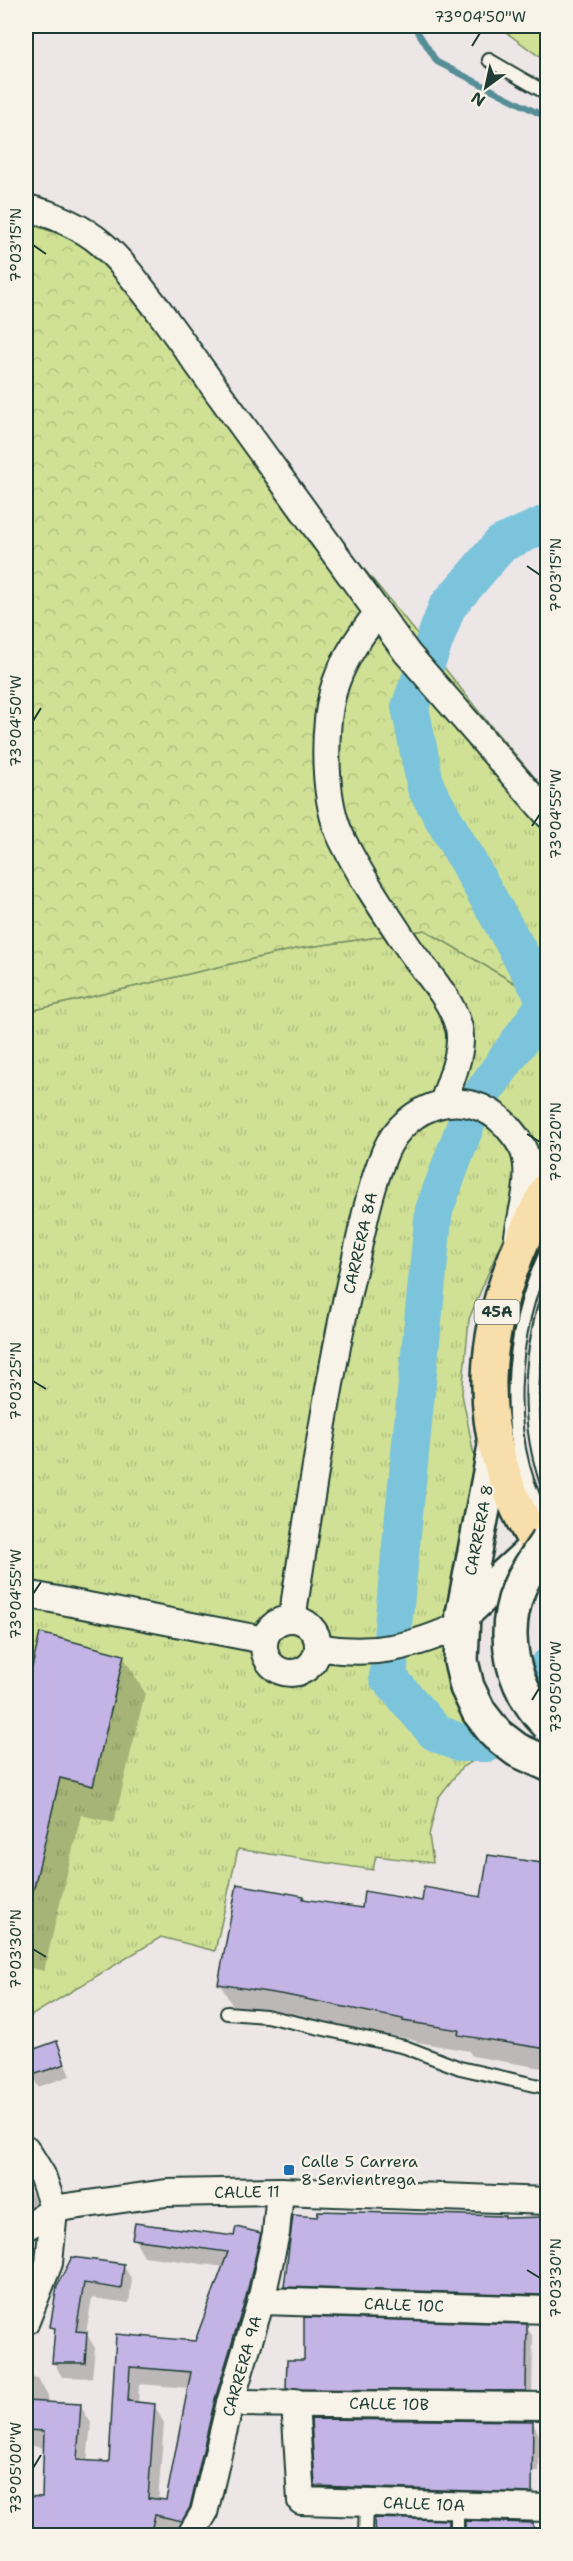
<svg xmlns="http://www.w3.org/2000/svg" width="573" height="2561" viewBox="0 0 573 2561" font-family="'Shantell Sans',sans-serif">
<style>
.grass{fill:url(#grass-tufts);stroke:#788f64;stroke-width:1.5}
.forest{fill:url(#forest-crowns);stroke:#788f64;stroke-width:1.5}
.pitch{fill:#d0e195;stroke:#788f64;stroke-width:1.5}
.shadow{fill:#0003;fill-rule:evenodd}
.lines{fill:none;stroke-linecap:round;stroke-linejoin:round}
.stream{stroke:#568e98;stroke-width:6}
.river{stroke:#7bc4db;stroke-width:38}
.building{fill:#c3b4e5;stroke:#1f3d34;stroke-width:1.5;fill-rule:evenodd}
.lane-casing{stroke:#1f3d34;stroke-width:16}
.street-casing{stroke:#1f3d34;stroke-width:30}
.secondary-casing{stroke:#1f3d34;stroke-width:38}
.highway-casing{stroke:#1f3d34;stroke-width:38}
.lane{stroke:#f7f3e8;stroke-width:12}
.street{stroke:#f7f3e8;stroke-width:26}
.secondary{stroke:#f7f3e8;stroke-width:33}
.highway{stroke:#f8deab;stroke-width:33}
.secondary-bridge-casing{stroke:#1f3d34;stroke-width:38;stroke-linecap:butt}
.secondary-bridge{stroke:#f7f3e8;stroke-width:33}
.ticks{fill:none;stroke:#1f3d34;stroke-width:2}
.poi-dot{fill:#1f6fb2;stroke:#f7f3e8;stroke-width:2}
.labels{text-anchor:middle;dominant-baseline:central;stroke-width:5;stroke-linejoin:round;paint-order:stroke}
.shield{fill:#f7f3e8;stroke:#60746a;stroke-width:1.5}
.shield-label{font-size:15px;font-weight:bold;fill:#1f3d34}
.street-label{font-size:16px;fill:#1f3d34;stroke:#f7f3e8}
.poi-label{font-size:16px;fill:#1f3d34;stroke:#f7f3e8;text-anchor:start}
.neatline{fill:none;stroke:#1f3d34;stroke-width:2}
.ticks-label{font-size:15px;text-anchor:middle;fill:#1f3d34}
</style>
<defs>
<pattern id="grass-tufts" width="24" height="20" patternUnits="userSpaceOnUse" patternTransform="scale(1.5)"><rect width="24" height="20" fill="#d0e195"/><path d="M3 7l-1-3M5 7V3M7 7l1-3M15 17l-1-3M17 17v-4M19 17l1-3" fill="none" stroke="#b2c281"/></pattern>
<pattern id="forest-crowns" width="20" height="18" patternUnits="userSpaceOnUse" patternTransform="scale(1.5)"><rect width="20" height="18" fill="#d0e195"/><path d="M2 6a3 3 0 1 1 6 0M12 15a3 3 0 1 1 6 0" fill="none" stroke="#b2c281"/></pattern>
</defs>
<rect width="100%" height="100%" fill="#ede6e7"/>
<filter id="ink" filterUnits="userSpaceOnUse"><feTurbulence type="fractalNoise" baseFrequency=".0167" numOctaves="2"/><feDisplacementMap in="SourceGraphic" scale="12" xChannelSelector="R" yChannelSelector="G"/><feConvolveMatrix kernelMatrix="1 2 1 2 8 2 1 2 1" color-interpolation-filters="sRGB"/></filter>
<g filter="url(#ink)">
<path class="grass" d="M 432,652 L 480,713 L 547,792 L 547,1132 L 469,1319 L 462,1394 L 476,1465 L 445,1661 L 448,1691 L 467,1719 L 494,1750 L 462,1767 L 438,1798 L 429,1835 L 433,1863 L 376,1856 L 373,1870 L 238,1849 L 215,1951 L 161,1937 L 26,2019 L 26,1012 L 295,949 L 425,930 L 546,1002 L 426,788 L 410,707 Z"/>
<path class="forest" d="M 26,223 L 75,239 L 153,311 L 432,652 L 410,707 L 426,788 L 547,1002 L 425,930 L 295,949 L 26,1012 Z"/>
<path class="pitch" d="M 506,26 L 547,26 L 547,62 L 507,33 Z"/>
<g class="shadow">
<path d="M 548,39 L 548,72 L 538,56 Z"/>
<path d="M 41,1635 L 123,1656 L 145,1693 L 114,1823 L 81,1815 L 44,1971 L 26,1967 L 26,1700 Z"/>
<path d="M 548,1857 L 548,2069 L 472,2056 L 469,2051 L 417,2042 L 415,2040 L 232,2005 L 220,1984 L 303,1898 L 304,1900 L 363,1910 L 482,1899 L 546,1866 Z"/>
<path d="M 56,2043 L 70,2076 L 38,2087 L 32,2075 L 26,2053 Z"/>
<path d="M 26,2183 L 46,2224 L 26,2238 Z"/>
<path d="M 547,2219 L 548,2307 L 292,2299 L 285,2286 L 506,2220 Z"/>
<path d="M 260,2234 L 270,2252 L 225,2418 L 182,2536 L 165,2531 L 164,2536 L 26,2536 L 26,2503 L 44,2498 L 45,2448 L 26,2445 L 26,2377 L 38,2378 L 48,2396 L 48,2404 L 80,2405 L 91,2423 L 87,2462 L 110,2463 L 118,2336 L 196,2343 L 224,2267 L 144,2256 L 134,2238 L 235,2238 ZM 139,2384 L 189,2388 L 167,2502 L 158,2501 L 164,2423 L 154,2405 L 138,2404 Z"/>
<path d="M 123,2265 L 132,2280 L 129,2303 L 92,2298 L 86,2333 L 95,2348 L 92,2378 L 62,2377 L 54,2363 L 56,2334 L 52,2326 L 59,2286 Z"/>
<path d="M 526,2326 L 533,2337 L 532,2402 L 294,2400 L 288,2388 L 306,2362 Z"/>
<path d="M 532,2422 L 540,2436 L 539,2472 L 525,2472 L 538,2501 L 325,2500 L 317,2486 Z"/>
<path d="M 376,2520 L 448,2522 L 456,2536 L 376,2536 Z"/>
<path d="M 467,2522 L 532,2524 L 539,2536 L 466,2536 Z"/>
</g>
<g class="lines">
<path class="stream" d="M 414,26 L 437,62 L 548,118"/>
<g class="river">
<path d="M 544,1672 L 548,1667"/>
<path d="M 488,1743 L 460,1743 L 435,1732 L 388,1677 L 434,1210 L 472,1108 L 547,1002 L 426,788 L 410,707 L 447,607 L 501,544 L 548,523"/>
</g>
</g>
<g class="building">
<path d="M 40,1633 L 124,1655 L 93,1786 L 60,1778 L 32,1896 L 26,1895 L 26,1693 Z"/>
<path d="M 488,1855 L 548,1864 L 548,2049 L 458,2035 L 459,2030 L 403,2021 L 403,2019 L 286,1995 L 218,1984 L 237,1884 L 304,1896 L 303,1899 L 362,1908 L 364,1891 L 422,1901 L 424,1887 L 481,1897 Z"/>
<path d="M 57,2041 L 65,2064 L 30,2076 L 26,2062 L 26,2052 Z"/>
<path d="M 318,2211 L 505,2216 L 505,2218 L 548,2217 L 548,2247 L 543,2247 L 543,2295 L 284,2287 L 293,2215 L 317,2217 Z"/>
<path d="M 135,2223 L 234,2236 L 236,2227 L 261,2233 L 246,2297 L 215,2399 L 190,2507 L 182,2521 L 155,2515 L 150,2535 L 51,2535 L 26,2527 L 26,2496 L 42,2497 L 44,2431 L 26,2430 L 26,2401 L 81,2404 L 77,2460 L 109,2462 L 116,2334 L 195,2341 L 228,2252 L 132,2239 ZM 130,2367 L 191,2372 L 166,2500 L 148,2498 L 155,2404 L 128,2401 Z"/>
<path d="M 72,2257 L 124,2264 L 121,2289 L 84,2283 L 76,2331 L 87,2332 L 85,2363 L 52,2363 L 55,2328 L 50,2327 L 57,2286 Z"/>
<path d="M 304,2317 L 527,2324 L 526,2391 L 286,2389 L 287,2360 L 304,2360 Z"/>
<path d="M 311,2419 L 533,2421 L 532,2493 L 315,2486 Z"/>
<path d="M 374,2518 L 449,2520 L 449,2535 L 375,2535 Z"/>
<path d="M 465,2521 L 533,2523 L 534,2535 L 465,2535 Z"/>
</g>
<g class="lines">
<defs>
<g id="lane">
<path d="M 489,60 L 548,94"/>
<path d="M 548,1249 C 509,1329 498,1446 548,1524"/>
<path d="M 548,1294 C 529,1357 526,1423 548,1486"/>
<path d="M 227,2013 L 266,2016 L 405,2047 L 460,2068 L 548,2088"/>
<path d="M 365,2536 L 366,2502"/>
<path d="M 457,2536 L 457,2505"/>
</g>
<g id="street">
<path d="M 26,208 C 49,212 84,228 102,244 C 123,262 140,287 157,308 L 407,653 L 548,815"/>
<path d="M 378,613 C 359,636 341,662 333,692 C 323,731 323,802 342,839 C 359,874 384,911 406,944 C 423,970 451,997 459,1028 C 464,1051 450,1081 443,1103"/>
<path d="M 26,1594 L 264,1640"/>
<circle cx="291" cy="1646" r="27"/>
<path d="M 292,1619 C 310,1505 326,1391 351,1279 C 361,1237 368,1193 385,1152 C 406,1103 467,1084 506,1125 C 513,1133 520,1141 524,1151 C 533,1178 522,1209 518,1236"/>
<path d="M 318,1647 C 372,1657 414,1647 463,1624"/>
<path d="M 26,2149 L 42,2175 L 54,2210 L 49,2263 L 26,2321"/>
<path d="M 26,2227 L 54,2210 L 66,2207 L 166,2193 L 280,2191 L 548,2201"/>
<path d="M 261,2301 L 548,2310"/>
<path d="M 295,2402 L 301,2501 L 548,2508"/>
<path d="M 230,2403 L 548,2406"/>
<path d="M 190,2536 L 204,2513 L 230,2403 L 261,2301 L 276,2233 L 280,2191"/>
</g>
<g id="secondary">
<path d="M 495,1446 L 463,1614 L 461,1661 L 467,1687 L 479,1712 L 496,1734 L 517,1750 L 548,1764"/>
<path d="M 463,1614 L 537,1546"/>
</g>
<path id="highway" d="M 548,1188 C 478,1317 461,1435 548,1561"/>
</defs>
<use href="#lane" class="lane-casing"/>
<use href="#street" class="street-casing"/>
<use href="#secondary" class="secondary-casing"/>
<use href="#highway" class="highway-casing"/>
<use href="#lane" class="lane"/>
<use href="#street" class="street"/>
<use href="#secondary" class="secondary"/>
<use href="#highway" class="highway"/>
<defs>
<path id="secondary-bridge" d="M 548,1540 C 538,1555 526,1571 519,1588 C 500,1636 512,1688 548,1724"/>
</defs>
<use href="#secondary-bridge" class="secondary-bridge-casing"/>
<use href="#secondary-bridge" class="secondary-bridge"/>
</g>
</g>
<path class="ticks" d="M 472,46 L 480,33M 33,245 L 46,254M 527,566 L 540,575M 33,721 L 41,708M 532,826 L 540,814M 527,1134 L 540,1142M 33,1381 L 46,1389M 33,1594 L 41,1582M 532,1700 L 540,1687M 33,1949 L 46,1957M 527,2270 L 540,2278M 33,2468 L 41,2455"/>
<rect class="poi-dot" x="283" y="2164" width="12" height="12" rx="3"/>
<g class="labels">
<rect class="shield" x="474.5" y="1300" width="45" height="24" rx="4.5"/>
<g class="shield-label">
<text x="497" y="1312">45A</text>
</g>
<g class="street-label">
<text transform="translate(360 1243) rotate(-77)">CARRERA 8A</text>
<text transform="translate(479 1530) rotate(-79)">CARRERA 8</text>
<text transform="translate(247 2192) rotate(-1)">CALLE 11</text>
<text transform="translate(404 2305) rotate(2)">CALLE 10C</text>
<text transform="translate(242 2366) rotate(-74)">CARRERA 9A</text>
<text transform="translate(389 2404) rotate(1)">CALLE 10B</text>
<text transform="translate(424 2504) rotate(2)">CALLE 10A</text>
</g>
<g class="poi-label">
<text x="301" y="2161">Calle 5 Carrera<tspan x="301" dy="18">8 Servientrega</tspan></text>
</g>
</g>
<rect width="573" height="2561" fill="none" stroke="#f7f3e8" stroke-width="66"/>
<g transform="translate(486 87) rotate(213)" stroke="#f7f3e8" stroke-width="4.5" paint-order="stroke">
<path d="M0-4.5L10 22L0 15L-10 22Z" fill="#1f3d34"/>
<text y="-9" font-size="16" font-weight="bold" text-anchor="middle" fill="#1f3d34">N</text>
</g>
<rect x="33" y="33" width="507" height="2495" class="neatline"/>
<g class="ticks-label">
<text x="480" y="22">73°04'50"W</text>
<text transform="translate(16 245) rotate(-90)" y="5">7°03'15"N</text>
<text transform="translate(556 575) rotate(-90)" y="5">7°03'15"N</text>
<text transform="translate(16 721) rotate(-90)" y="5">73°04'50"W</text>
<text transform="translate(556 814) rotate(-90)" y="5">73°04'55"W</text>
<text transform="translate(556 1142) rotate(-90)" y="5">7°03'20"N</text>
<text transform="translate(16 1381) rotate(-90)" y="5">7°03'25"N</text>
<text transform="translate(16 1594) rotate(-90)" y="5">73°04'55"W</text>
<text transform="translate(556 1687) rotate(-90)" y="5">73°05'00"W</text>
<text transform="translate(16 1949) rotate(-90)" y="5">7°03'30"N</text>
<text transform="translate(556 2278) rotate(-90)" y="5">7°03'30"N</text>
<text transform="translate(16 2468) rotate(-90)" y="5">73°05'00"W</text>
</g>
</svg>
